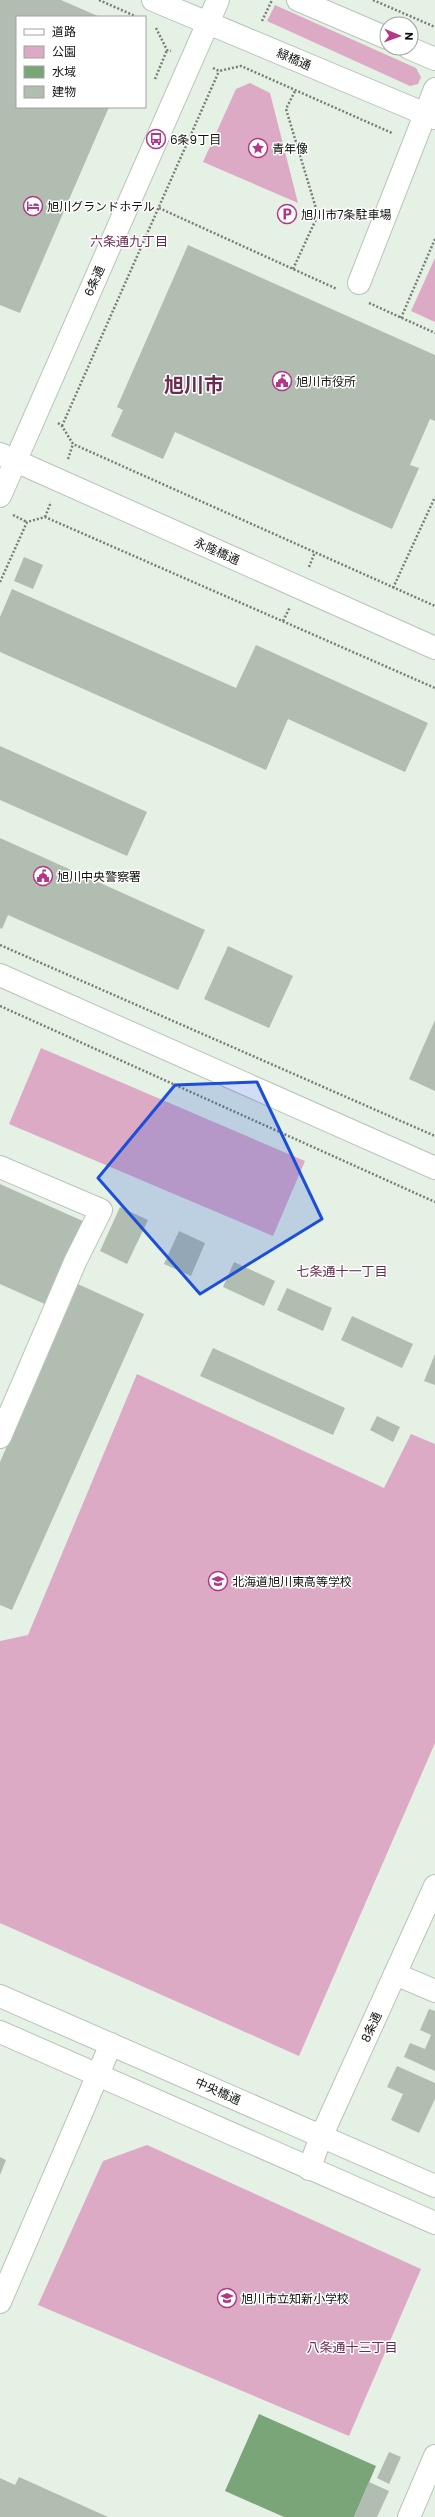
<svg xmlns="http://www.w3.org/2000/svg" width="435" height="2517" viewBox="0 0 435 2517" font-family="Poppins,'Noto Sans JP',sans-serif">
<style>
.green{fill:#dcaac5}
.water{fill:#7aa578}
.building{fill:#b1bdb0}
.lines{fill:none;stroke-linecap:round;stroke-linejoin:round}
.minor-casing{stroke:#b8c4b7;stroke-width:24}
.path{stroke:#777f76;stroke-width:2.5;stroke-dasharray:2 2;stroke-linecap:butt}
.minor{stroke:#fff;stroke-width:22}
.marked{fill:#1d4ed8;fill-opacity:0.2;stroke:#1d4ed8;stroke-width:3;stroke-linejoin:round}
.labels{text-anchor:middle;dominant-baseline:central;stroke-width:3;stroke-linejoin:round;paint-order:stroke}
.street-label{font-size:12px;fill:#0f130e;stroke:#fff}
.poi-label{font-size:12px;fill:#0f130e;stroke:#fff;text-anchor:start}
.neighbourhood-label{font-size:13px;fill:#6a2c51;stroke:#fff}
.town-label{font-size:20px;font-weight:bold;fill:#6a2c51;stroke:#fff}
</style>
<rect width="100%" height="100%" fill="#e5f1e4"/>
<g class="green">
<path d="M 275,5 L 416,68 L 421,77 L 418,84 L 410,86 L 267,21 Z"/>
<path d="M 250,83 L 270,93 L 298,203 L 203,162 L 236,89 Z"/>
<path d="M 435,258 L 435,322 L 411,311 Z"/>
<path d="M 41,1048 L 305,1161 L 273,1236 L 9,1124 Z"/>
<path d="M 137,1374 L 384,1488 L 411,1434 L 435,1444 L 435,1743 L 299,2056 L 0,1923 L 0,1641 L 28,1635 Z"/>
<path d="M 147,2145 L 421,2269 L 349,2436 L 38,2305 L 103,2161 Z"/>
</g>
<path class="water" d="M 259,2414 L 376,2466 L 354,2517 L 284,2517 L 225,2491 Z"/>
<g class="building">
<path d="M 0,0 L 61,0 L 100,17 L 17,17 L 17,107 L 109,107 L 20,313 L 0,305 Z"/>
<path d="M 188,245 L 435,355 L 435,421 L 430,419 L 410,465 L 419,468 L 392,529 L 175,432 L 163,459 L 111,436 L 123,410 L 117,407 Z"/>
<path d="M 24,557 L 43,565 L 33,589 L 14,581 Z"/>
<path d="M 12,589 L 236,688 L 256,645 L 428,723 L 405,772 L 288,719 L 266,770 L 0,652 L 0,617 Z"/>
<path d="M 0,746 L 147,812 L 127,856 L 0,800 Z"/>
<path d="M 0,838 L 205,930 L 178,990 L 8,915 L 2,929 L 0,928 Z"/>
<path d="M 228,946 L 293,976 L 269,1028 L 204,999 Z"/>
<path d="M 435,1020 L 435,1091 L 409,1079 Z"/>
<path d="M 0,1184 L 85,1222 L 60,1276 L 144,1314 L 12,1610 L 0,1605 L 0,1462 L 74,1294 L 55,1286 L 47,1305 L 0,1284 Z"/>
<path d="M 120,1207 L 148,1220 L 127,1264 L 100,1251 Z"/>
<path d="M 179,1231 L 205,1243 L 191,1276 L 164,1264 Z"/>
<path d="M 234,1262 L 275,1281 L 264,1306 L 223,1287 Z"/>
<path d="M 287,1288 L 332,1308 L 323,1331 L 277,1310 Z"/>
<path d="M 352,1316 L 413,1344 L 402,1368 L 341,1340 Z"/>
<path d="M 213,1348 L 345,1408 L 333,1435 L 200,1376 Z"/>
<path d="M 435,1354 L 435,1385 L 424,1381 Z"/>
<path d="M 377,1416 L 400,1427 L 393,1442 L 370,1430 Z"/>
<path d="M 429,2009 L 435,2011 L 435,2071 L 404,2057 L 410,2043 L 425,2049 L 431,2035 L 420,2030 Z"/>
<path d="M 397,2066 L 435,2083 L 435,2099 L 419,2133 L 391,2120 L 403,2094 L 387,2087 Z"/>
<path d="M 0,2157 L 6,2160 L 0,2175 Z"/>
<path d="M 389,2452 L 401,2457 L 389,2484 L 377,2478 Z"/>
<path d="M 19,2477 L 108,2517 L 0,2517 L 0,2478 L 15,2485 Z"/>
<path d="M 369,2482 L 389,2491 L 377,2517 L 354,2517 Z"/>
</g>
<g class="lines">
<defs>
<g id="minor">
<path d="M 153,0 L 435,118"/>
<path d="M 298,0 L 387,38"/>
<path d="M 409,48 L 435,59"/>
<path d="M 359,283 L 435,89"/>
<path d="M 0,454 L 435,648"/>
<path d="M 0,496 L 218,0"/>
<path d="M 0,975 L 435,1168"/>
<path d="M 0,1167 L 101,1210 L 75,1262 L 0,1437"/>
<path d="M 395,1974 L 435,1991"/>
<path d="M 0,1996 L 435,2186"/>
<path d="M 0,2032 L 435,2223"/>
<path d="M 309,2169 L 321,2137 L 435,1886"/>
<path d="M 0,2302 L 111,2044"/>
<path d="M 409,2517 L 435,2456"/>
</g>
</defs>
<use href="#minor" class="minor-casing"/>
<g class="path">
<path d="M 99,0 L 135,16"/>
<path d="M 373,0 L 435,27"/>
<path d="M 262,21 L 272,0"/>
<path d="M 156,28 L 167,50 L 171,51"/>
<path d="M 213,68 L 219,71 L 241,66 L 392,133"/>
<path d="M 155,79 L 167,50"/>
<path d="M 159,208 L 337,289"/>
<path d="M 293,269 L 318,215 L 286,109 L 295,91"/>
<path d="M 369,303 L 435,333"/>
<path d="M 401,318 L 435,239"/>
<path d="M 58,423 L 62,426 L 73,444 L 435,606"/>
<path d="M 62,426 L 219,71"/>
<path d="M 68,459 L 73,444"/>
<path d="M 13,515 L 27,522"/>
<path d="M 45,517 L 51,502"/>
<path d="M 309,567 L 315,552"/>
<path d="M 0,582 L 27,522 L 45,517 L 435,688"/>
<path d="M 393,588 L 435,497"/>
<path d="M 283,621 L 290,607"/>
<path d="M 0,945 L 435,1136"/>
<path d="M 0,1006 L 435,1202"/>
</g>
<use href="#minor" class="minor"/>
</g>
<path class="marked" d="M 257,1082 L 322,1219 L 200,1294 L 98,1178 L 175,1085 Z"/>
<defs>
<symbol id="bus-ring" viewBox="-11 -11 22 22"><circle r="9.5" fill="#fff" stroke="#b43786" stroke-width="1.5"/><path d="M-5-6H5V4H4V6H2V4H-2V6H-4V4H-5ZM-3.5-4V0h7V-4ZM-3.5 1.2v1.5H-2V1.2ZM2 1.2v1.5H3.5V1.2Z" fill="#b43786"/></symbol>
<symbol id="sight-ring" viewBox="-11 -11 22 22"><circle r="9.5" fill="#fff" stroke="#b43786" stroke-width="1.5"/><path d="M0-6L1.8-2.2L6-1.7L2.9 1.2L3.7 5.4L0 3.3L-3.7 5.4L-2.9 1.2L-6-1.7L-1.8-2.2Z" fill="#b43786"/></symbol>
<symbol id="hotel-ring" viewBox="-11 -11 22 22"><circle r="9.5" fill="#fff" stroke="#b43786" stroke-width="1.5"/><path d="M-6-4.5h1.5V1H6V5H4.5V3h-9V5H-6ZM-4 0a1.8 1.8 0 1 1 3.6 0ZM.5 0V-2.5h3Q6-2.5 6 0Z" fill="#b43786"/></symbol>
<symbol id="parking-ring" viewBox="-11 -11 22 22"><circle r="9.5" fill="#fff" stroke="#b43786" stroke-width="1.5"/><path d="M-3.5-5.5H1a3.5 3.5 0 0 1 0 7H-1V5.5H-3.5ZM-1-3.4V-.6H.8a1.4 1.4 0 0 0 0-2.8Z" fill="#b43786"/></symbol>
<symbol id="civic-ring" viewBox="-11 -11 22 22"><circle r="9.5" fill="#fff" stroke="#b43786" stroke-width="1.5"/><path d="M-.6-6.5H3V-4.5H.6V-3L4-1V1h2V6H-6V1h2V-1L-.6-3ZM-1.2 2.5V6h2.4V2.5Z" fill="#b43786"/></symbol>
<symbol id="school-ring" viewBox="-11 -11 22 22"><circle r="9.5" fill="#fff" stroke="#b43786" stroke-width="1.5"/><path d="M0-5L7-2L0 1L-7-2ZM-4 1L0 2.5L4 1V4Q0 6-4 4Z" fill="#b43786"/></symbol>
</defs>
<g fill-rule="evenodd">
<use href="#bus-ring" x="145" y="128" width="22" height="22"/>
<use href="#sight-ring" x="247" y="137" width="22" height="22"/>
<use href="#hotel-ring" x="22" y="195" width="22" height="22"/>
<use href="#parking-ring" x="276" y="203" width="22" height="22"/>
<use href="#civic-ring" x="271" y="370" width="22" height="22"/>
<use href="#civic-ring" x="32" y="865" width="22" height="22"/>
<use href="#school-ring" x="207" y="1570" width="22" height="22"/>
<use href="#school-ring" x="216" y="2287" width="22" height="22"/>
</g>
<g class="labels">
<g class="street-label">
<text transform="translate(294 59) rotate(23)">緑橋通</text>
<text transform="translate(94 281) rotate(-66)">6条通</text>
<text transform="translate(217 551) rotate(24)">永隆橋通</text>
<text transform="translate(371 2027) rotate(-65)">8条通</text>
<text transform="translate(218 2091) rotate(24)">中央橋通</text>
</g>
<g class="poi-label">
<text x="170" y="139">6条9丁目</text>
<text x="272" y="148">青年像</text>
<text x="47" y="206">旭川グランドホテル</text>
<text x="301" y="214">旭川市7条駐車場</text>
<text x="296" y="381">旭川市役所</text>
<text x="57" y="876">旭川中央警察署</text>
<text x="232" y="1581">北海道旭川東高等学校</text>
<text x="241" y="2298">旭川市立知新小学校</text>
</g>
<g class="neighbourhood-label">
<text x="129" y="241">六条通九丁目</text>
<text x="342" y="1271">七条通十一丁目</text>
<text x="352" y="2347">八条通十三丁目</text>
</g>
<g class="town-label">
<text x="194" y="385">旭川市</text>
</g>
</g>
<rect x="16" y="16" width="130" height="92" fill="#ffffff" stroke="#9fa19f"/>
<rect x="24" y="29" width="20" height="6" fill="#ffffff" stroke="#9fa19f"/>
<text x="52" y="36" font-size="12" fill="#0f130e">道路</text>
<rect x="24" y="46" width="20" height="12" fill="#dcaac5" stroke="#9fa19f"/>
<text x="52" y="56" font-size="12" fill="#0f130e">公園</text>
<rect x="24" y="66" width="20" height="12" fill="#7aa578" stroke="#9fa19f"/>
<text x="52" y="76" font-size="12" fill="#0f130e">水域</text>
<rect x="24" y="86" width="20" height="12" fill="#b1bdb0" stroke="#9fa19f"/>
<text x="52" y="96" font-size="12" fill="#0f130e">建物</text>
<g transform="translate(399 36) rotate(92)"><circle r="19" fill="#ffffff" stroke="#9fa19f"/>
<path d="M0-3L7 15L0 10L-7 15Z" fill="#b43786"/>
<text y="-6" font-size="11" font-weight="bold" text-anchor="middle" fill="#0f130e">N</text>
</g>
</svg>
